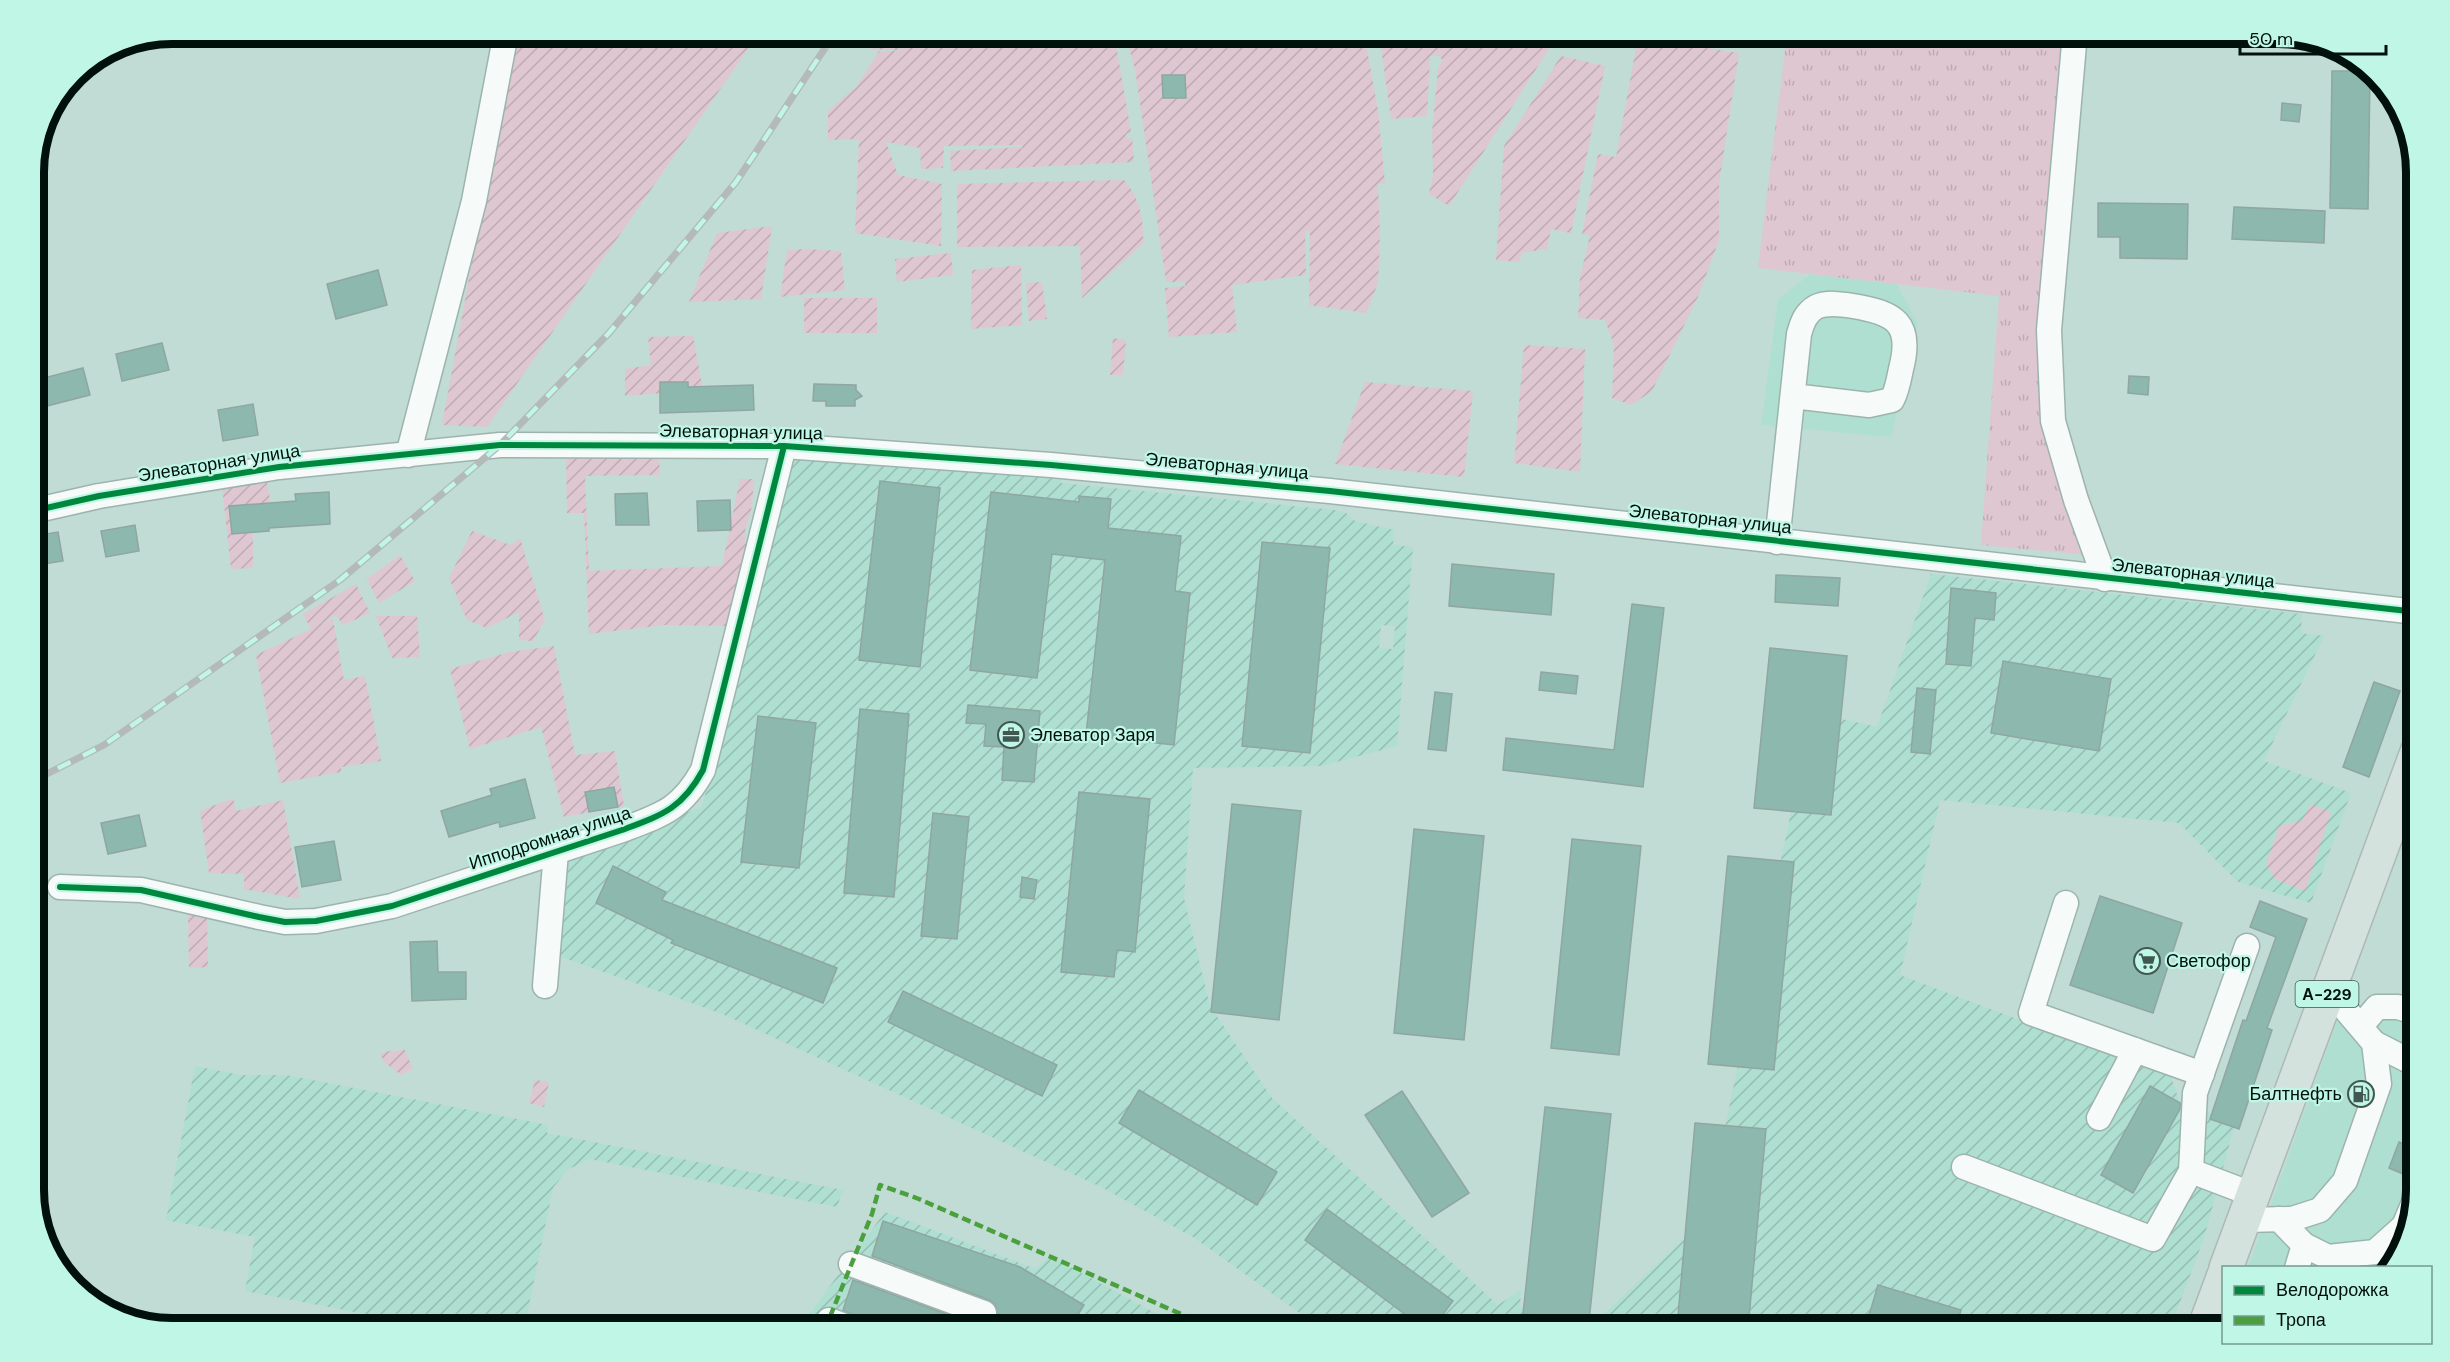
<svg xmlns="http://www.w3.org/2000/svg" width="2450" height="1362" viewBox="0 0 2450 1362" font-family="'DM Sans',sans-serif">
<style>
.built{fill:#afdfd1}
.industrial{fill:url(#industrial-furrows);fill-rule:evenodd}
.grass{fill:url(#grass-tufts)}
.garden{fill:url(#garden-furrows)}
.building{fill:#8cb8ae;stroke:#90a6a0;stroke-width:1.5}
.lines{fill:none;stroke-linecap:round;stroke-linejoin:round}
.minor-casing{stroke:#9db4ae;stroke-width:27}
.highway-casing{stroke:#adb9b6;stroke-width:36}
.minor{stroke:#f6faf9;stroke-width:24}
.highway{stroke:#d4e2de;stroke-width:33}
.rail-casing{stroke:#b3bab8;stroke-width:7}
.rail{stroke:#c0f6e6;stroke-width:4.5;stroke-dasharray:14;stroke-linecap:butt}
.quiet{stroke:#4ba03e;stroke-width:4.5;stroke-dasharray:9 4.5;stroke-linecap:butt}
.cycleway-casing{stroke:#c0f6e6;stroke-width:10}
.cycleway{stroke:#00873e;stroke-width:6}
.labels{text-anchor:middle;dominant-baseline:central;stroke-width:4.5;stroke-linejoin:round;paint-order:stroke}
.shield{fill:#c0f6e6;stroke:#3a554d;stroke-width:1.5}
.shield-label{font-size:16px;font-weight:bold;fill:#00100b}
.street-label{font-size:18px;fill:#00100b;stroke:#c0f6e6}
.poi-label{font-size:18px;fill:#00100b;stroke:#c0f6e6;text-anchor:start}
.rim{fill:none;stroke:#00100b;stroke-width:8}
</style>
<defs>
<pattern id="industrial-furrows" width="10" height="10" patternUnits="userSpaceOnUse" patternTransform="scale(1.5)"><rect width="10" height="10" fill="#afdfd1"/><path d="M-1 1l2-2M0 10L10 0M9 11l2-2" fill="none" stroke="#95beb2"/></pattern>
<pattern id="grass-tufts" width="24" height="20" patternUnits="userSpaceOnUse" patternTransform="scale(1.5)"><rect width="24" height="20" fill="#dfc7d1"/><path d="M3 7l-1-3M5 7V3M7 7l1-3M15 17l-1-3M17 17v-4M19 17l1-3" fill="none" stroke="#beaab2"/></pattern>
<pattern id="garden-furrows" width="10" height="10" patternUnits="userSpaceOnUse" patternTransform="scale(1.5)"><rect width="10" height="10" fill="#dfc7d1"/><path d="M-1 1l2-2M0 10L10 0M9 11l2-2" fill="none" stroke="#beaab2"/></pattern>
</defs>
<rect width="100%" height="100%" fill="#c0dcd4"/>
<g class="built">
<path d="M 1811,274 L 1896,284 L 1918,323 L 1891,437 L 1761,425 L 1778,299 Z"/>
<path d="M 2347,1004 L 2417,1013 L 2417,1191 L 2399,1260 L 2391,1267 L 2248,1268 L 2343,1005 Z"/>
</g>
<g class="industrial">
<path d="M 792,457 L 1053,476 L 1061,480 L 1061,483 L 1334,510 L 1346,513 L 1355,521 L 1394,530 L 1393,545 L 1413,547 L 1397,746 L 1321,766 L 1193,768 L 1184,898 L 1210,1006 L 1272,1098 L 1498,1305 L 1521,1290 L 1520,1307 L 1530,1308 L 1548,1329 L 1322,1329 L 1193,1237 L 1101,1187 L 720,1013 L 553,954 L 561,858 L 702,807 ZM 1381,625 L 1395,626 L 1393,649 L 1379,648 Z"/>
<path d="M 1931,574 L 2302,614 L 2301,633 L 2324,636 L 2264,761 L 2351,793 L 2311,903 L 2238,882 L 2179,823 L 1940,800 L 1900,975 L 2171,1077 L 2179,1100 L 2235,1124 L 2204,1238 L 2170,1329 L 1588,1329 L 1706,1218 L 1812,712 L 1877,727 Z"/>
<path d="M 195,1066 L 241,1075 L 286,1075 L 548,1125 L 547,1133 L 843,1190 L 837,1207 L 589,1159 L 567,1170 L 553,1188 L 524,1329 L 444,1329 L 245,1291 L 255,1237 L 166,1220 Z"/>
<path d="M 885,1212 L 1036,1269 L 1050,1256 L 1185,1329 L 798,1329 Z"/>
</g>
<path class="grass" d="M 1787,33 L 2075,33 L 2047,352 L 2098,556 L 1981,545 L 1999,296 L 1758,268 Z"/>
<g class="garden">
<path d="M 514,33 L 759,33 L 487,427 L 442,425 Z"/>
<path d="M 882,33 L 1114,33 L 1131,132 L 1126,134 L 1127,139 L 1132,138 L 1134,162 L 951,171 L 950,151 L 1021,147 L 1022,151 L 1022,145 L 944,146 L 943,168 L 921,169 L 920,148 L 886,142 L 898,175 L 942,184 L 941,246 L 855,233 L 859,139 L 828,140 L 828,111 L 857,86 L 879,51 L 911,51 L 869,49 Z"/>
<path d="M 1125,33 L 1364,33 L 1378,110 L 1385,183 L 1378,184 L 1380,235 L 1378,283 L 1366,313 L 1309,305 L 1310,231 L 1305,231 L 1306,275 L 1232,285 L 1237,332 L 1169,337 L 1165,288 L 1185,286 L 1185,282 L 1166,282 L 1135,69 Z"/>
<path d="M 1379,33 L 1559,33 L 1449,206 L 1429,194 L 1433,175 L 1432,132 L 1438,69 L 1442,60 L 1440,56 L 1430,56 L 1427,116 L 1391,119 Z"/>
<path d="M 1689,33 L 1740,33 L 1739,43 Z"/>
<path d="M 1638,37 L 1739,53 L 1719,184 L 1719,240 L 1698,297 L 1652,391 L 1631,405 L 1612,398 L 1614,345 L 1605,320 L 1578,318 L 1580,277 L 1590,235 L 1582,234 L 1598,154 L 1616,157 Z"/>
<path d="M 1561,56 L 1605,66 L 1571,233 L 1551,229 L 1547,249 L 1521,253 L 1520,262 L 1496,260 L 1504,146 Z"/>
<path d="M 1124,180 C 1140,198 1144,220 1143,244 L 1082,298 L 1080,246 L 957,247 L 957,184 Z"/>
<path d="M 772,226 L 761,299 L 689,302 L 717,233 Z"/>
<path d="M 805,249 L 841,251 L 845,290 L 780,297 L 787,250 Z"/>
<path d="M 951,253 L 953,275 L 897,282 L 895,259 Z"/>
<path d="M 1021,265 L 1022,325 L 971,329 L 972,270 Z"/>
<path d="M 1042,282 L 1047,319 L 1029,321 L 1026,283 Z"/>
<rect x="804" y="298" width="73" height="35"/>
<path d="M 693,336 L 703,390 L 625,396 L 625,369 L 651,365 L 648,337 Z"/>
<path d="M 1113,338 L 1126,340 L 1123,375 L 1110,375 Z"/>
<path d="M 1524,345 L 1585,349 L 1580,472 L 1514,463 Z"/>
<path d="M 1365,382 L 1473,391 L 1464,477 L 1335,464 Z"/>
<path d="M 659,454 L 660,475 L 585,476 L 589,571 L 722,566 L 740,479 L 754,479 C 753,490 753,504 750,514 C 746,527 742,534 747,548 L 730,626 L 665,625 L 589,634 L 584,513 L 567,513 L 566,457 Z"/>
<path d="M 267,480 L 274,527 L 253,527 L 253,568 L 231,569 L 222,486 Z"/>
<path d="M 472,531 L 511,545 L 520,538 L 545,620 L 533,641 L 519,640 L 519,612 L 487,628 L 467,620 L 449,578 Z"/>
<path d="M 400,555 L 415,581 L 379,603 L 367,579 Z"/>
<path d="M 356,584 L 370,613 L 343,625 L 336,615 L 321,624 L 333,619 L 344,680 L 365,676 L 381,761 L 341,767 L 341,772 L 280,783 L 256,655 L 311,629 L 303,614 Z"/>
<path d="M 376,616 L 417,616 L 420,657 L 392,658 Z"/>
<path d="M 554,646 L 575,755 L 615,751 L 624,806 L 564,817 L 541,727 L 470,749 L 450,669 L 510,652 Z"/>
<path d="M 233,798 L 236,811 L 283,800 L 300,899 L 244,889 L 244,874 L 209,873 L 200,811 Z"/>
<path d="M 2310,804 L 2331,812 L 2305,891 L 2275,879 L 2266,864 L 2279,826 L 2303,820 Z"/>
<path d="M 188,914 L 207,915 L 208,967 L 189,968 Z"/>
<path d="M 405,1050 L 413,1069 L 401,1075 L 384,1062 L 380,1054 L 389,1051 Z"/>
<path d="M 535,1080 L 549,1082 L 544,1107 L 529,1103 Z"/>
</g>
<g class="building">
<path d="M 2332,71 L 2367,71 L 2370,73 L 2368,209 L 2330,208 Z"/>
<path d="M 1162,75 L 1185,75 L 1186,98 L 1163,98 Z"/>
<path d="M 2282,103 L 2301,105 L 2299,122 L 2281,120 Z"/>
<path d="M 2098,203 L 2188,204 L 2187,259 L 2120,258 L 2120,237 L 2098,237 Z"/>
<path d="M 2234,207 L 2325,211 L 2324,243 L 2232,239 Z"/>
<path d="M 378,270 L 387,305 L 336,319 L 327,284 Z"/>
<path d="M 162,343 L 169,370 L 122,381 L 116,354 Z"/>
<path d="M 83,368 L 90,395 L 47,406 L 40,379 Z"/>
<path d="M 2129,376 L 2149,377 L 2148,395 L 2128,393 Z"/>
<path d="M 660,382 L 688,382 L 688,387 L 753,385 L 754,410 L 660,413 Z"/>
<path d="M 814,384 L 856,385 L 856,390 L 862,396 L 855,400 L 855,406 L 826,406 L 826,401 L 813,401 Z"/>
<path d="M 253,404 L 258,435 L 223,441 L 218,410 Z"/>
<path d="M 880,481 L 940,488 L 920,667 L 859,660 Z"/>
<path d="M 329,492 L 330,524 L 269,528 L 269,531 L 232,534 L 229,506 L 296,501 L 295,494 Z"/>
<path d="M 991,492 L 1079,502 L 1079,496 L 1111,499 L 1108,528 L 1181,536 L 1175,591 L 1190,593 L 1174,745 L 1086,735 L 1105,560 L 1052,554 L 1037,678 L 970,670 Z"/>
<path d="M 647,493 L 649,525 L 616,525 L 615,494 Z"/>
<path d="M 730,500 L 731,530 L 698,531 L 697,501 Z"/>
<path d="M 135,525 L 139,551 L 106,557 L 101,531 Z"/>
<path d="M 58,532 L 63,561 L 38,565 L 33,536 Z"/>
<path d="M 1262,542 L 1330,548 L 1310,753 L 1242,746 Z"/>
<path d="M 1452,564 L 1554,574 L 1551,615 L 1449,606 Z"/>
<path d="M 1776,575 L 1840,578 L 1838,606 L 1775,602 Z"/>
<path d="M 1951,588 L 1996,593 L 1994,620 L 1975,618 L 1971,666 L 1946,664 Z"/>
<path d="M 1632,604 L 1664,608 L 1643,787 L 1503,770 L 1506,738 L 1614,750 Z"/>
<path d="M 1770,648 L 1847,656 L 1831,815 L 1754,808 Z"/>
<path d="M 2003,661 L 2111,679 L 2099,751 L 1991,733 Z"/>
<path d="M 1541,672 L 1578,676 L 1576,694 L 1539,690 Z"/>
<path d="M 2374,682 L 2400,691 L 2369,777 L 2343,767 Z"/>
<path d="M 1917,688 L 1936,690 L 1930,754 L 1911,752 Z"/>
<path d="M 1435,692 L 1452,694 L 1446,751 L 1428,749 Z"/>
<path d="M 968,705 L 1040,711 L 1034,782 L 1002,780 L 1004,747 L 984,746 L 986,724 L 966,723 Z"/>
<path d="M 860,709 L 909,714 L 894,897 L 844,893 Z"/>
<path d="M 758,716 L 816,723 L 799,868 L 741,862 Z"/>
<path d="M 525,779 L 535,818 L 500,827 L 499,822 L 449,837 L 441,811 L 492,795 L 490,789 Z"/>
<path d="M 614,787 L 618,807 L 589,812 L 585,792 Z"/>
<path d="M 1079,792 L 1150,799 L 1135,952 L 1117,950 L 1114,977 L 1061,972 Z"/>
<path d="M 1232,804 L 1301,811 L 1279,1020 L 1211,1012 Z"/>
<path d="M 933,813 L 969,817 L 957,939 L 921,936 Z"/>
<path d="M 139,815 L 146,846 L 108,854 L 101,823 Z"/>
<path d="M 1414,829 L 1484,836 L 1464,1040 L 1394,1033 Z"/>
<path d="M 1572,839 L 1641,846 L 1619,1055 L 1551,1048 Z"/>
<path d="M 334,841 L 341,880 L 302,887 L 295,847 Z"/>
<path d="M 1728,856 L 1794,862 L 1774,1070 L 1708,1064 Z"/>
<path d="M 613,866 L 666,892 L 662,900 L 837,968 L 823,1003 L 671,943 L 673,940 L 596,903 Z"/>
<path d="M 1022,877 L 1037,880 L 1034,899 L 1020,897 Z"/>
<path d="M 2100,896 L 2182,923 L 2153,1013 L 2070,985 Z"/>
<path d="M 2260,901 L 2307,919 L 2267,1028 L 2272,1030 L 2239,1129 L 2210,1119 L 2243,1020 L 2246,1021 L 2276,937 L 2250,927 Z"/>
<path d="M 437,941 L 438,972 L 466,972 L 466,999 L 412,1001 L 410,942 Z"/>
<path d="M 903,991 L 1057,1065 L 1042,1096 L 888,1022 Z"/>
<path d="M 2150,1086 L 2180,1103 L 2180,1109 L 2133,1193 L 2101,1175 Z"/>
<path d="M 1139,1090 L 1277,1172 L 1257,1205 L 1119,1123 Z"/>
<path d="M 1402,1091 L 1469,1193 L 1432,1217 L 1365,1115 Z"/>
<path d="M 1545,1107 L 1611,1114 L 1589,1321 L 1523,1314 Z"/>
<path d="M 1695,1123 L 1766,1129 L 1748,1329 L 1677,1327 Z"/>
<path d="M 2399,1142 L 2413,1148 L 2403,1174 L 2389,1168 Z"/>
<path d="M 1327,1209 L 1453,1301 L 1432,1329 L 1425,1329 L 1305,1240 Z"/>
<path d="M 883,1221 L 1020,1267 L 1084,1305 L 1069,1329 L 886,1329 L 865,1321 L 843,1310 L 853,1280 L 979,1326 L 993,1324 L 998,1317 L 995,1304 L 989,1300 L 872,1256 Z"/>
<path d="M 1878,1285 L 1961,1310 L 1956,1329 L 1865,1329 Z"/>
</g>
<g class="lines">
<defs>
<g id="minor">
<path d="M 2075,33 L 2049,330 L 2053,421 L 2076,500 L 2105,579"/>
<path d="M 408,455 L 474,201 L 506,33"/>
<path d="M 33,511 L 99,496 L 279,467 L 500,445 L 784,446 L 1051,465 L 1330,491 L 2417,612"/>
<path d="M 1777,542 L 1799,334 C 1802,324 1805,313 1816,307 C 1827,302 1841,304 1853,306 C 1895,313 1913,323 1901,369 C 1899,379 1897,391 1892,400 L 1869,405 L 1793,396"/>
<path d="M 60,887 L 141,890 L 259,917 L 285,922 L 316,921 L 392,906 L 622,830 C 662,815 682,809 703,770 L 784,446"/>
<path d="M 2066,903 L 2031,1013 L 2202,1074"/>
<path d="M 2247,946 L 2195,1093 L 2191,1171 L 2254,1195"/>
<path d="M 545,986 L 556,852"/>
<path d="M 2361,1026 L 2377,1007 L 2398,1007 L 2417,1013"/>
<path d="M 2374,1043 L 2417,1065"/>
<path d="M 2099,1118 L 2135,1050"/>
<path d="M 1964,1167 L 2153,1239 L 2191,1171"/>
<path d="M 2279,1219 L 2304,1245 L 2328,1257 L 2375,1252 L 2404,1226 L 2415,1200"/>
<path d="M 2244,1220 L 2292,1219 L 2320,1210 L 2345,1181 L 2379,1084 L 2374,1043 L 2329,990"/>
<path d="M 851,1264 L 984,1313"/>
<path d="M 2297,1268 L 2304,1245"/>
<path d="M 829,1320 L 853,1329"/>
</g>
<g id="highway">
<path d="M 2226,1268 L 2417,752"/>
<path d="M 2204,1329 L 2224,1275"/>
</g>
</defs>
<use href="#minor" class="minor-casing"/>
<use href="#highway" class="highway-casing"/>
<use href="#minor" class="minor"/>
<use href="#highway" class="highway"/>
<defs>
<path id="rail" d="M 33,781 L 104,745 L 340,580 L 500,445 L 609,333 L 736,182 L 835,33"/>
</defs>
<use href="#rail" class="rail-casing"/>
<use href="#rail" class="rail"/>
<path class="quiet" d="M 825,1329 L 872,1214 L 880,1185 L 919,1199 L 1215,1329"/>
<defs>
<g id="cycleway">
<path d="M 33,511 L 99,496 L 279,467 L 500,445 L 784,446 L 1051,465 L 1330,491 L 2417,612"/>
<path d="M 60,887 L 141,890 L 259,917 L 285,922 L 316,921 L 392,906 L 622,830 C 662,815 682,809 703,770 L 784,446"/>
</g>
</defs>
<use href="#cycleway" class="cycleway-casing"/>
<use href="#cycleway" class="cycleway"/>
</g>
<defs>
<symbol id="office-ring" viewBox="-11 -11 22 22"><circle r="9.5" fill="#c0f6e6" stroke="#435751" stroke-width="1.5"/><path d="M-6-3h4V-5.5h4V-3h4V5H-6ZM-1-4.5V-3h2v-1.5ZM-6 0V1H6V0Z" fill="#435751"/></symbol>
<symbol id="supermarket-ring" viewBox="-11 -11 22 22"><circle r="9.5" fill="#c0f6e6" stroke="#435751" stroke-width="1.5"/><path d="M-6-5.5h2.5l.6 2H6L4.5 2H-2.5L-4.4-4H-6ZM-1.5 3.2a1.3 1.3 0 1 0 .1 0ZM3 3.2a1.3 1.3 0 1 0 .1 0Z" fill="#435751"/></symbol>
<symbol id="fuel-ring" viewBox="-11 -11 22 22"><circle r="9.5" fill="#c0f6e6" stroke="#435751" stroke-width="1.5"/><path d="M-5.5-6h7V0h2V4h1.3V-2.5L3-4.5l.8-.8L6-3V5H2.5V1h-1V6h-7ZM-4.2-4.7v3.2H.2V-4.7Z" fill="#435751"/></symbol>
</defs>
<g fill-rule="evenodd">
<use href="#office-ring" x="996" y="720" width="30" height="30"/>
<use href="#supermarket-ring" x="2132" y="946" width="30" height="30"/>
<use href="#fuel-ring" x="2346" y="1079" width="30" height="30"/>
</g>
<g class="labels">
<rect class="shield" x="2295.5" y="981" width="63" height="26" rx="4.5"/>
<g class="shield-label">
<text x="2327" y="994">А-229</text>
</g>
<g class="street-label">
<text transform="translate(741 432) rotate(1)">Элеваторная улица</text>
<text transform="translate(219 463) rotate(-9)">Элеваторная улица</text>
<text transform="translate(1227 466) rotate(5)">Элеваторная улица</text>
<text transform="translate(1710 519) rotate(6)">Элеваторная улица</text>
<text transform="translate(2193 573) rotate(6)">Элеваторная улица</text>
<text transform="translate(550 838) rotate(-18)">Ипподромная улица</text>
</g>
<g class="poi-label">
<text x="1030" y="735">Элеватор Заря</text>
<text x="2166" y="961">Светофор</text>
<text x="2342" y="1094" text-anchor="end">Балтнефть</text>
</g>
</g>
<path d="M0 0H2450V1362H0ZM172 44H2278A128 128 0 0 1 2406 172V1190A128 128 0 0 1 2278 1318H172A128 128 0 0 1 44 1190V172A128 128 0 0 1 172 44Z" fill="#c0f6e6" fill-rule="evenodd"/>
<path class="rim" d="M172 44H2278A128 128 0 0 1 2406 172V1190A128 128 0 0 1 2278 1318H172A128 128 0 0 1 44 1190V172A128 128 0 0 1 172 44Z"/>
<rect x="2222" y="1266" width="210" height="78" fill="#c0f6e6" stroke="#739a8e" stroke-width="1.5"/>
<rect x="2234" y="1286" width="30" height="9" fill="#00873e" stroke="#739a8e" stroke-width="1.5"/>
<text x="2276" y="1296" font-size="18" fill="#00100b">Велодорожка</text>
<rect x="2234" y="1316" width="30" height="9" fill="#4ba03e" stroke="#739a8e" stroke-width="1.5"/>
<text x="2276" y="1326" font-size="18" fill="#00100b">Тропа</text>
<path d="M2240 45v9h146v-9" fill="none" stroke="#00100b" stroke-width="3"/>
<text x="2249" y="45" font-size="18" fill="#00100b" stroke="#c0f6e6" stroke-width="4.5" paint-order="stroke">50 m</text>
</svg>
